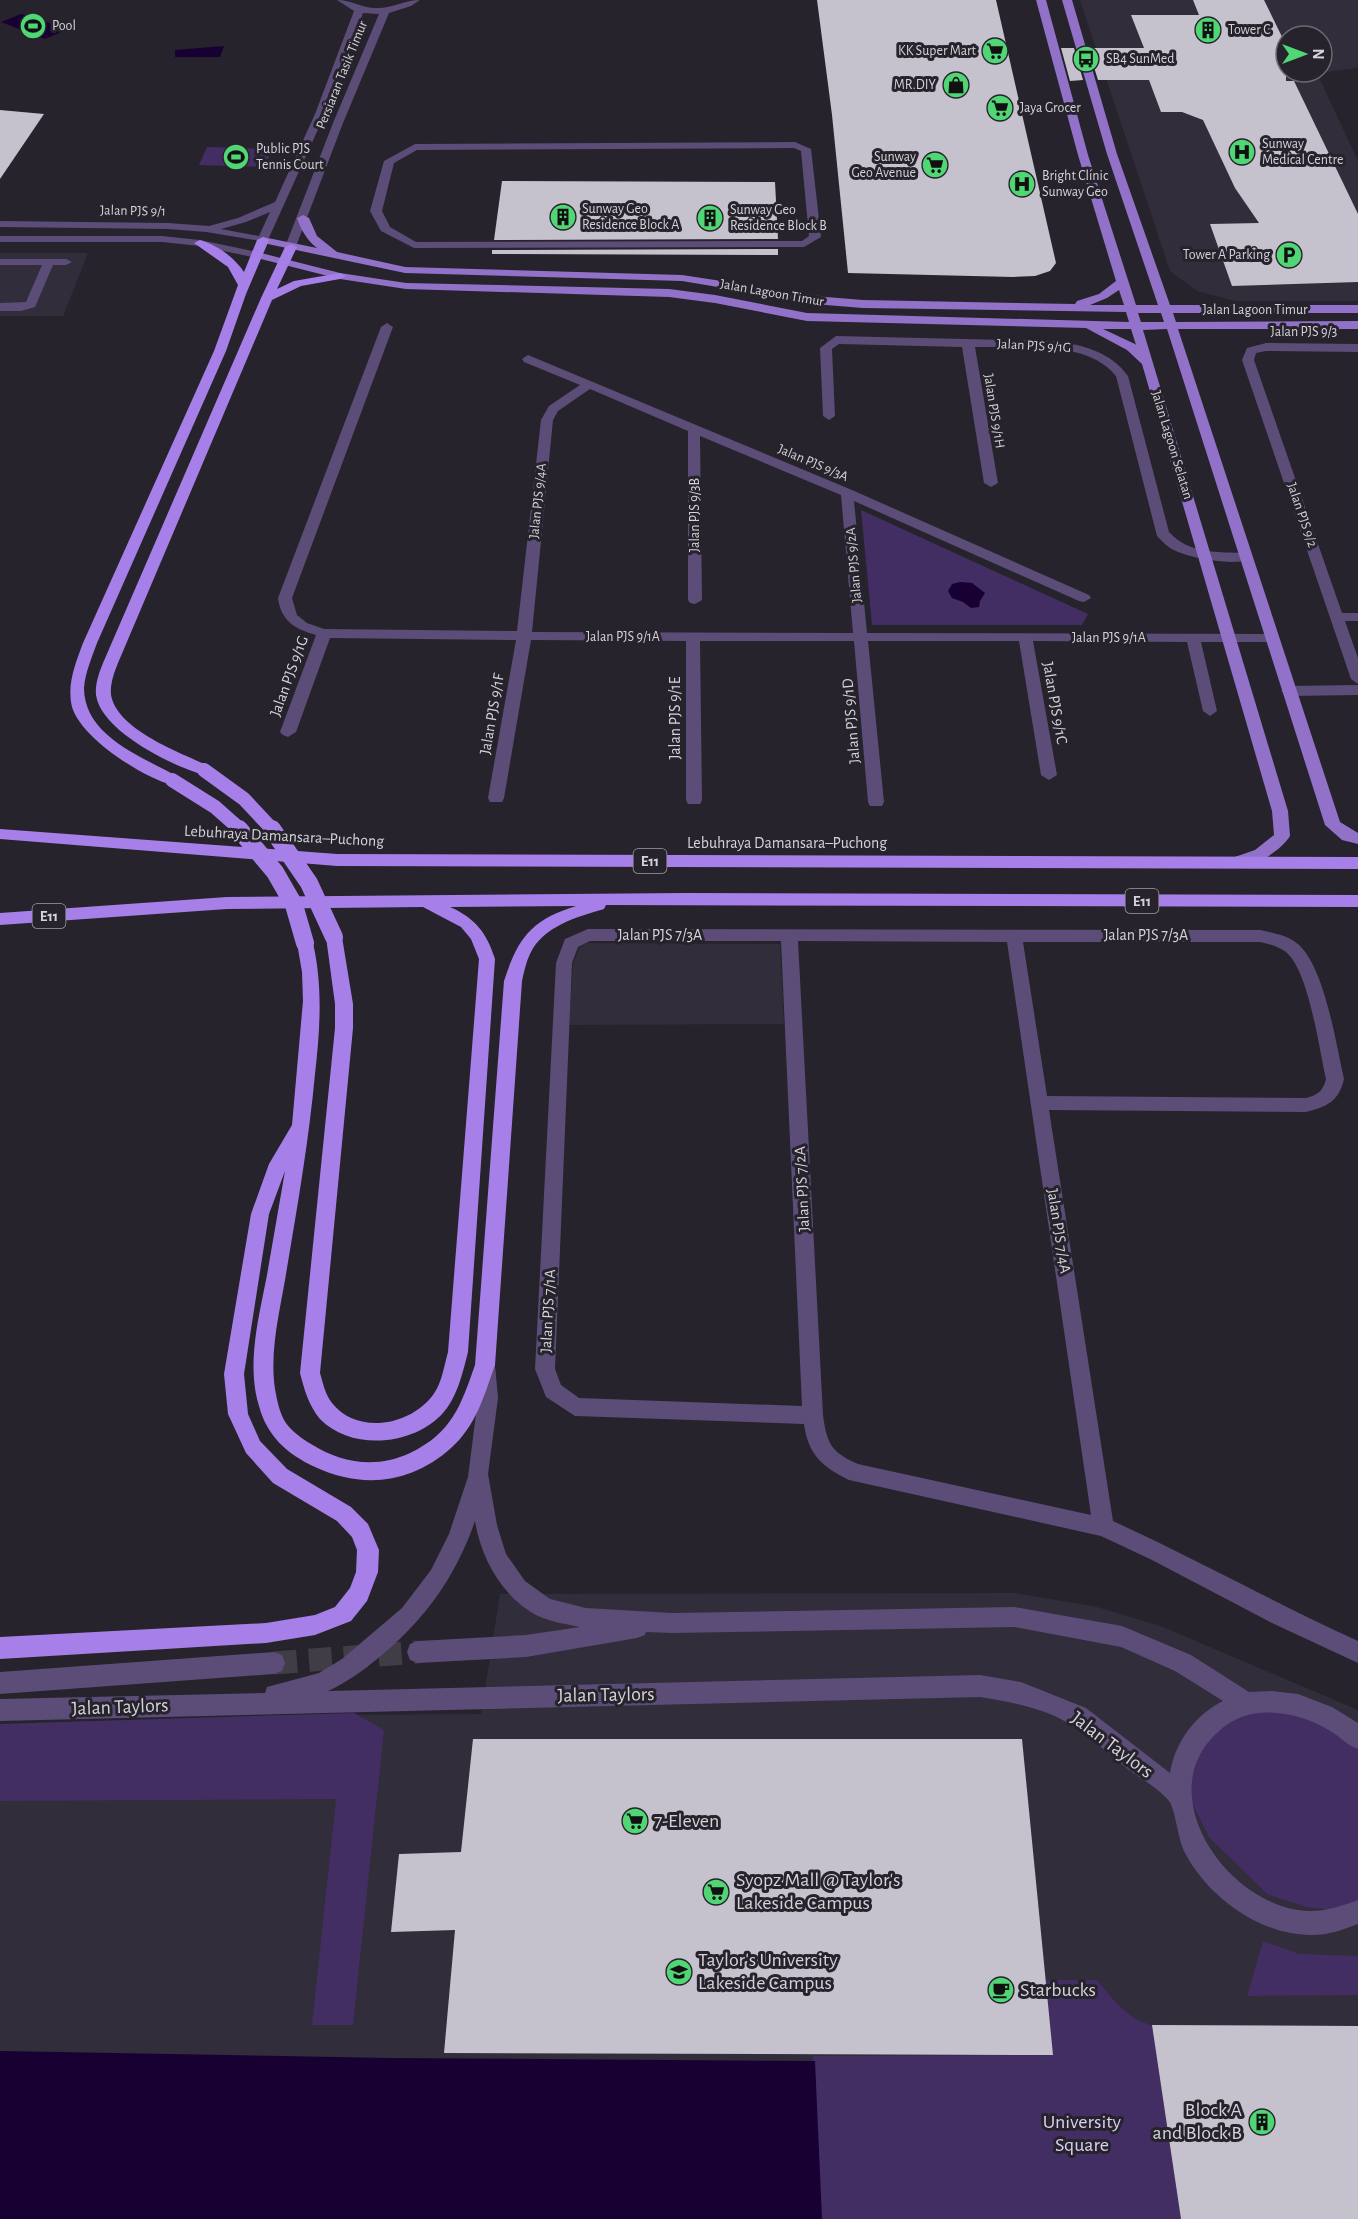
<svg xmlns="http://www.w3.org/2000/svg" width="1358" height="2219" viewBox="0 0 1358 2219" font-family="'Alegreya Sans',sans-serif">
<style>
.built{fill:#312d3b;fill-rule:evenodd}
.green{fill:#422e62}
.water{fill:#180033}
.building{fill:#c5c1cd}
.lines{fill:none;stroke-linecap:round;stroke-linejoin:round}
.minor-tunnel{stroke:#403d46;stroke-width:23;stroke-dasharray:23 12;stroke-linecap:butt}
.minor{fill:#5b4d77;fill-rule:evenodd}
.major{fill:#9172c8;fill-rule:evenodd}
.highway{fill:#a680e8;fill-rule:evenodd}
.highway-bridge-far1{stroke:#a680e8;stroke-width:14}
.highway-bridge{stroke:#a680e8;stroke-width:18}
.labels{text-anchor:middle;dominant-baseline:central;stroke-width:6;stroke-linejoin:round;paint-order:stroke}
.far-poi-label{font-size:14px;fill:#d5d3d9;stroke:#26232c;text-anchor:start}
.far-street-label{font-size:14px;fill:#d5d3d9;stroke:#26232c}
.shield{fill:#26232c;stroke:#a09ea5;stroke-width:1.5}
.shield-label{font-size:15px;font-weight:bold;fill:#d5d3d9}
.street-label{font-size:16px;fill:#d5d3d9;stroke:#26232c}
.near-street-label{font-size:20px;fill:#d5d3d9;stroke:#26232c}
.near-poi-label{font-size:20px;fill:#d5d3d9;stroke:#26232c;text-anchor:start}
.near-park-label{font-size:20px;fill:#dacff2;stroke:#26232c}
</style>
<rect width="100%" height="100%" fill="#26232c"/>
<g class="built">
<path d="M 1080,0 L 1358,0 L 1358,68 L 1317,73 L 1358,161 L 1358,301 L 1235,301 L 1197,291 L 1170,271 ZM 1286,36 L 1322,36 L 1322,72 L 1286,72 Z"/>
<path d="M 0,253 L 88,253 L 63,316 L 0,316 Z"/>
<path d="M 587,943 L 780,944 L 784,1024 L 569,1025 L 573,964 L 579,949 Z"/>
<path d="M 1015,1593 L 1097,1607 L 1163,1627 L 1358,1710 L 1358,2219 L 0,2219 L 0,1724 L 284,1715 L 481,1714 L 500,1594 Z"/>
</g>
<g class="green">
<path d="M 207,147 L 272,149 L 265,167 L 199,165 Z"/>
<path d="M 861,510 L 1088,614 L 1082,625 L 872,625 Z"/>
<path d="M 1282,1709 L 1318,1717 L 1358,1745 L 1358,1904 L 1340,1911 L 1306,1907 L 1267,1894 L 1209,1837 L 1188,1795 L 1198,1747 L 1230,1721 L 1253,1711 Z"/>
<path d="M 354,1713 L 384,1730 L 353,2025 L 312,2025 L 336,1799 L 0,1801 L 0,1724 Z"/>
<path d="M 1263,1941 L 1299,1954 L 1358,1956 L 1358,1995 L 1247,1996 Z"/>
<path d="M 1045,1980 L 1097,1980 C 1111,1997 1129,2021 1152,2025 L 1181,2219 L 821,2219 L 813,2056 L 1052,2055 Z"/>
</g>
<g class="water">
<path d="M 21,14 L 68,29 L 45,39 L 1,22 Z"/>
<path d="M 224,46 L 220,57 L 175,57 L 175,50 Z"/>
<path d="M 960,582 L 972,583 L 985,593 L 980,601 L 979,607 L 971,608 L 963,602 L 952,598 L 948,591 L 952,584 Z"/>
<path d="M 0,2051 L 390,2058 L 815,2061 L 822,2219 L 0,2219 Z"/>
</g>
<g class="building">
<path d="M 817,0 L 996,0 L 1056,263 L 1050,271 L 1035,276 L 1013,277 L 848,273 L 832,115 Z"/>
<path d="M 1193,0 L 1264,0 L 1286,45 L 1286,81 L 1294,81 L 1358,214 L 1358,282 L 1232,286 L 1210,224 L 1259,223 L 1235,188 L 1203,120 L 1182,112 L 1161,112 L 1149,80 L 1098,80 L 1088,48 L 1144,48 L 1131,15 L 1199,15 Z"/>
<path d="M 1061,48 L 1074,48 L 1083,80 L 1070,81 Z"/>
<path d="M 0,110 L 44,114 L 0,179 Z"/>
<path d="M 502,181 L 775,182 L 778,239 L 494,240 Z"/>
<path d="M 778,249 L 778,255 L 492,254 L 492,250 Z"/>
<path d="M 473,1739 L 1022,1739 L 1053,2055 L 444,2053 L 455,1930 L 391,1932 L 399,1854 L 461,1852 Z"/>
<path d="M 1152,2025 L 1358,2026 L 1358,2219 L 1181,2219 Z"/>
</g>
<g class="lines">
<path class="minor-tunnel" d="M 274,1663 L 418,1652"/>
<g class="minor">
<path d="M 337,0 C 352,0 363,9 378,8 C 393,8 405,0 420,0 L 411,6 L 389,13 L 343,123 L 295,249 L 291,250 L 285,247 L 333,123 L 379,14 L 363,13 L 325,114 L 267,242 L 206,232 L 168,229 L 0,227 L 0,221 L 168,223 L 209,226 L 238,218 L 275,202 L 315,114 L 354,11 ZM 270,212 L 259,236 L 221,229 L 246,222 Z"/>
<path d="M 795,142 L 811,149 L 821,237 L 804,247 L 414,248 L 381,231 L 370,211 L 384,161 L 415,144 ZM 794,148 L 801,151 L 809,236 L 802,241 L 416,242 L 390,227 L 382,211 L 394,163 L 417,150 Z"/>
<path d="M 0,236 L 162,236 L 200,240 L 257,252 L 263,255 L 257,258 L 200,246 L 162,242 L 0,242 Z"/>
<path d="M 0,259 L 66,259 L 72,262 L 66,265 L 53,265 L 35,307 L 21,311 L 0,311 L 0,303 L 26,302 L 42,265 L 0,265 Z"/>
<path d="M 387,323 L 393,327 L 292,598 L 297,615 L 307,623 L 324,629 L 517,631 L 541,420 L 549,406 L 580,385 L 524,362 L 522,359 L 528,355 L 852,490 L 1089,595 L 1091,598 L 1084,602 L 1079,601 L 854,501 L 867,633 L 1271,634 L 1278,638 L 1271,642 L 1201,642 L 1217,711 L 1210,716 L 1203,711 L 1187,642 L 1033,641 L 1057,775 L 1049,780 L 1041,775 L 1019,641 L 868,641 L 884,802 L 882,806 L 870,806 L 868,802 L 854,641 L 700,641 L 702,800 L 700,804 L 688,804 L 686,800 L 686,641 L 531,640 L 504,798 L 502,802 L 490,802 L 488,798 L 516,640 L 330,638 L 296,732 L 288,737 L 283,735 L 280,732 L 316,635 C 295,629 281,621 278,598 L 381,327 ZM 590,389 L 688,431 L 688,600 L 690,603 L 695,604 L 702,600 L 700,436 L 841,495 L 853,633 L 532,632 L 553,420 L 558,411 Z"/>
<path d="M 836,336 L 1055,341 C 1083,345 1111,352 1128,376 L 1169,532 C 1189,554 1217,552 1245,553 L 1252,557 C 1241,568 1190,558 1176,551 C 1168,548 1163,542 1157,536 L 1116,376 C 1087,339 1017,348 975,347 L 998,483 L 991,487 L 984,483 L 962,347 L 839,344 L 832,349 L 835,416 L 829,420 L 823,416 L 820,348 Z"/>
<path d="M 1266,343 L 1358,344 L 1358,352 L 1266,351 L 1256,353 L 1254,360 L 1342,613 L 1358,613 L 1358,621 L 1345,621 L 1358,658 L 1358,684 L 1351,679 L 1242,360 L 1247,348 Z"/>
<path d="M 1358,685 L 1358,695 L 1288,696 L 1281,691 L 1288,686 Z"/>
<path d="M 588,929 L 1260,930 C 1273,933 1289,935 1299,945 C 1325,969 1336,1044 1344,1079 C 1339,1101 1327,1107 1306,1112 L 1049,1110 L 1113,1521 C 1196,1559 1275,1603 1358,1641 L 1358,1663 L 1272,1623 L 1152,1560 L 1101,1536 L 849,1480 C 822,1467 808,1454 804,1424 L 575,1416 L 546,1397 L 535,1369 L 556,963 L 565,939 ZM 590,941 L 781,941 L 802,1406 L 579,1398 L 561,1385 L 555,1369 L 572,963 L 578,947 ZM 798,941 L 1007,942 L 1091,1515 L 858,1464 C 831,1452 827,1444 823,1415 ZM 1023,942 L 1260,942 C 1269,944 1278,946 1286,952 C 1309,971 1319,1049 1326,1079 C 1323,1091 1318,1095 1306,1098 L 1047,1096 Z"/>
<path d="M 485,1356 L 492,1359 L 495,1365 L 498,1398 L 488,1474 L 497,1525 L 506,1554 L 525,1581 L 550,1599 L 586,1608 L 672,1613 L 1014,1607 L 1122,1626 L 1191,1655 L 1249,1692 L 1272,1691 L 1298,1694 L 1332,1707 L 1358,1723 L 1358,1749 C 1349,1746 1343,1740 1335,1734 C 1320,1724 1304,1717 1285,1714 C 1260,1710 1237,1714 1218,1732 C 1148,1794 1230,1910 1310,1911 C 1327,1911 1342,1906 1358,1900 L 1358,1924 C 1342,1930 1326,1936 1309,1935 C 1259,1934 1208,1897 1185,1853 C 1178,1840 1175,1808 1169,1801 C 1159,1789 1142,1779 1129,1770 C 1110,1755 1092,1738 1071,1725 C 1045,1708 1010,1702 980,1697 L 0,1721 L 0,1699 L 265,1693 L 267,1687 L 319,1673 L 342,1659 L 402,1608 L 431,1570 L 449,1534 L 468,1477 L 478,1398 L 475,1365 L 478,1359 ZM 475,1521 C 481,1559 503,1598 538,1616 C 551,1622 566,1624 580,1627 L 526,1635 L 418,1641 L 410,1644 L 407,1652 L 410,1660 L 418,1663 L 526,1657 L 637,1638 L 645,1635 L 646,1632 L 672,1633 L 1014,1627 L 1121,1647 L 1175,1671 L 1223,1701 C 1195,1715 1175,1742 1170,1773 L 1086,1708 L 1021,1682 L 980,1675 L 328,1691 C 348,1682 365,1669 382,1655 C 426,1618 456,1576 475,1521 Z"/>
<path d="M 274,1652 L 282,1655 L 285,1663 L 282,1671 L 274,1674 L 0,1694 L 0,1672 Z"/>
</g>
<path class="major" d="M 1036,0 L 1046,0 L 1088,155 L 1136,305 L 1158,305 L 1107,154 L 1062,0 L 1072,0 L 1117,154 L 1170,305 L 1358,305 L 1358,313 L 1173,313 L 1176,322 L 1358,321 L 1358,329 L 1178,329 L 1340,822 L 1358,833 L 1358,844 L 1342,840 L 1325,825 L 1167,329 L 1143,330 L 1288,811 L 1290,836 C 1280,852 1248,872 1229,867 L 1227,863 L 1229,859 L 1255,850 L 1274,835 L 1272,811 L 1142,364 L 1127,350 L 1086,328 L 807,321 L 715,303 L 669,297 L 406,289 L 340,279 L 253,257 L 251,255 L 257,252 L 340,273 L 406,283 L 669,289 L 715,295 L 807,313 L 1129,322 L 1126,312 L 863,308 L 826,305 L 682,281 L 405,273 L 263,243 L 257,240 L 263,237 L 317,248 C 307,240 301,230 297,218 L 303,215 L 309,218 L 317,236 L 337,252 L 405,267 L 682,275 L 826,297 L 863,300 L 1075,304 L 1077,301 L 1099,294 L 1116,281 L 1078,155 ZM 1119,290 L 1124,305 L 1090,305 L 1107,298 ZM 1138,313 L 1161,313 L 1164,322 L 1141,322 ZM 1103,329 L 1131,329 L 1136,345 L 1135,344 Z"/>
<g class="highway">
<path d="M 263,237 L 269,240 L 246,294 L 226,351 L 97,643 C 92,657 85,673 84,688 C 84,736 142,757 177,776 L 180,780 L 177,784 L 172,785 C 142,777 75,735 71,702 C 68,681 76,662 83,643 L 214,351 L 238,285 L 228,267 L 194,243 L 200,240 C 217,245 234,257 244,272 L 257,240 Z"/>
<path d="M 291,244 L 297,247 L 277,289 L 294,281 L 340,273 L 346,276 L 340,279 L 301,286 L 272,300 L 118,663 C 114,673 110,684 111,695 C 117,730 181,753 209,766 L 212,770 L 209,774 L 204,775 C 172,766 101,731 96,695 C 95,684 99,673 103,663 L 261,298 L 285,247 Z"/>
<path d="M 0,829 L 337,854 L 1358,857 L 1358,869 L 337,866 L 0,839 Z"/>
<path d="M 685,893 L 1358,895 L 1358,907 L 606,905 L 604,909 C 577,917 543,926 530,954 C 526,962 524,972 522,981 L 495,1365 C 484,1396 476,1426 451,1448 C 411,1484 362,1489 315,1467 C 287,1454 267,1436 259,1406 C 246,1364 259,1317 267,1275 C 273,1240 279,1206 285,1171 L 269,1214 L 244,1374 L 248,1414 L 260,1441 L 287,1469 L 351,1507 L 368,1524 L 379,1550 L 378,1572 L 367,1601 L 351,1621 L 315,1635 L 266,1643 L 0,1659 L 0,1637 L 266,1623 L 315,1615 L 335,1607 L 350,1588 L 356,1572 L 357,1550 L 352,1537 L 337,1521 L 273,1483 L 246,1453 L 228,1414 L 224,1374 L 251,1214 L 269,1164 L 292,1125 L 303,1001 L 302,972 L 297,943 L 299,939 L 311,939 L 313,943 C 323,987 320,1030 315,1074 C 309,1139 298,1203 287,1268 C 281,1307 269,1349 275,1389 C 277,1400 279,1410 284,1420 C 290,1430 301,1438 311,1444 C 341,1463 376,1469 410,1453 C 452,1433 461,1405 475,1365 L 504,981 C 518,938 531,920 576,906 L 450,907 C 475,918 487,933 495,959 L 468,1352 C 463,1371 459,1391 447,1408 C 420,1445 353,1453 320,1419 C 309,1406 304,1389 300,1373 L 335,1028 L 335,1004 L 326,937 L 328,933 L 340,933 L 342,937 L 353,1004 L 353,1028 L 320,1373 C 323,1383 325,1394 332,1403 C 357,1435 410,1426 433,1395 C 442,1383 444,1366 448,1352 L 479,959 L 471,939 L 461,927 L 423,907 L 227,909 L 0,925 L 0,913 L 227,897 Z"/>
</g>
<g class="highway-bridge-far1">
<path d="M 204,770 L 244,799 L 273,830"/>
<path d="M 172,780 L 215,807 L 241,830"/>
</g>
<g class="highway-bridge">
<path d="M 239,829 L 275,872 L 294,905 L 305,943"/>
<path d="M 272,829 L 309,883 L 334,937"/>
</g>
</g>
<defs>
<symbol id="stadium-disc" viewBox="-11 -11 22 22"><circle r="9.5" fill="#50d674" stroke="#26232c"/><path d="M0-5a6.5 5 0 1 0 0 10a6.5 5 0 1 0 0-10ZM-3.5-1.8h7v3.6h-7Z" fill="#111"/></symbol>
<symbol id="building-disc" viewBox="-11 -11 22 22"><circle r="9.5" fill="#50d674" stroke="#26232c"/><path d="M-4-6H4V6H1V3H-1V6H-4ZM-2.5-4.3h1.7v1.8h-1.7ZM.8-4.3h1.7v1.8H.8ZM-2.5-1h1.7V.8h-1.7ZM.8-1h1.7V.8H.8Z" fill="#111"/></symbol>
<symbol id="supermarket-disc" viewBox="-11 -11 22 22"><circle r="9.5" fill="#50d674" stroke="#26232c"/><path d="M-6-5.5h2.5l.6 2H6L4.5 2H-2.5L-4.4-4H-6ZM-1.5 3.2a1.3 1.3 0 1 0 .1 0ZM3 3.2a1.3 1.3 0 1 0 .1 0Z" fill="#111"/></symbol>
<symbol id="bus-disc" viewBox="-11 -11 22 22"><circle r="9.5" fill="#50d674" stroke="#26232c"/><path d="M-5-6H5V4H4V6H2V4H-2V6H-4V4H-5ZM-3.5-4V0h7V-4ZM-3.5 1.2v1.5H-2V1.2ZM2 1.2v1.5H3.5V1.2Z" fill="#111"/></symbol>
<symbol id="shop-disc" viewBox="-11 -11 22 22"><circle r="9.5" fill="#50d674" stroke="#26232c"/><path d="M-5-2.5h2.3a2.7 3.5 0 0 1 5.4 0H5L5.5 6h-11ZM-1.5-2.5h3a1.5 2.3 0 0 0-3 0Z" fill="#111"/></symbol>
<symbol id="hospital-disc" viewBox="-11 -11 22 22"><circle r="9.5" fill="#50d674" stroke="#26232c"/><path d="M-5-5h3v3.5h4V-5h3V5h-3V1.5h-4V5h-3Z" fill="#111"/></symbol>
<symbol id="parking-disc" viewBox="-11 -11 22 22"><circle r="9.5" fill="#50d674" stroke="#26232c"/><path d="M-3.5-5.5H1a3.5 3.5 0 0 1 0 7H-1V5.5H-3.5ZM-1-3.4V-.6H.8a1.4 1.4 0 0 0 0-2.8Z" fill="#111"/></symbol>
<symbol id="university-disc" viewBox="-11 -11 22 22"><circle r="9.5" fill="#50d674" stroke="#26232c"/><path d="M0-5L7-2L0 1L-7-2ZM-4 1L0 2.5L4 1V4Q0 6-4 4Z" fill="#111"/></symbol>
<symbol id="cafe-disc" viewBox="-11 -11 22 22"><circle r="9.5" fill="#50d674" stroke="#26232c"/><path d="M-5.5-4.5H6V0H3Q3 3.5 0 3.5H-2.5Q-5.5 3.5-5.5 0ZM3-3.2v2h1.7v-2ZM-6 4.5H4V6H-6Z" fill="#111"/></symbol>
</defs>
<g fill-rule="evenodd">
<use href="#stadium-disc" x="18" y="11" width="30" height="30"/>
<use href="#building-disc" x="1193" y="15" width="30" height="30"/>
<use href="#supermarket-disc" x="980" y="36" width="30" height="30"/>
<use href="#bus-disc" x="1071" y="44" width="30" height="30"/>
<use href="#shop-disc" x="941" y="70" width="30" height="30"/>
<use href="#supermarket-disc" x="985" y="93" width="30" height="30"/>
<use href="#hospital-disc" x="1227" y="137" width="30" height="30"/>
<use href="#stadium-disc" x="221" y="142" width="30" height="30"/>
<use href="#supermarket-disc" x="920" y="150" width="30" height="30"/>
<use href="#hospital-disc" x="1007" y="169" width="30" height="30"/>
<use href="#building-disc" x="548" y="202" width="30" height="30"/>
<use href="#building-disc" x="695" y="203" width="30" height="30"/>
<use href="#parking-disc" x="1274" y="240" width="30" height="30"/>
<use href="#supermarket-disc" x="620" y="1806" width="30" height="30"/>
<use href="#supermarket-disc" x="701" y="1877" width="30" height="30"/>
<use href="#university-disc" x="664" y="1957" width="30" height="30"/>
<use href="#cafe-disc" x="986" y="1975" width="30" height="30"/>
<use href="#building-disc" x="1247" y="2107" width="30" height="30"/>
</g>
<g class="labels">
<g class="far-poi-label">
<text x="52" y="26">Pool</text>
<text x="1228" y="30">Tower C</text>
<text x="976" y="51" text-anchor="end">KK Super Mart</text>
<text x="1106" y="59">SB4 SunMed</text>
<text x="936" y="85" text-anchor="end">MR.DIY</text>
<text x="1020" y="108">Jaya Grocer</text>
<text x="1262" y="144">Sunway<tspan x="1262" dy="16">Medical Centre</tspan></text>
<text x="256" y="149">Public PJS<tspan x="256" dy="16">Tennis Court</tspan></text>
<text x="916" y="157" text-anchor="end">Sunway<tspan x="916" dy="16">Geo Avenue</tspan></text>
<text x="1042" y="176">Bright Clinic<tspan x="1042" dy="16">Sunway Geo</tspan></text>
<text x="582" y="209">Sunway Geo<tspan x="582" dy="16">Residence Block A</tspan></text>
<text x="730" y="210">Sunway Geo<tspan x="730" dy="16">Residence Block B</tspan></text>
<text x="1270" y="255" text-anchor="end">Tower A Parking</text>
</g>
<g class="far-street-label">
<text transform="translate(342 75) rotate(-68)">Persiaran Tasik Timur</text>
<text transform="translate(133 211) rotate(1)">Jalan PJS 9/1</text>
<text transform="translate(772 293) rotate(10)">Jalan Lagoon Timur</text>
<text x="1255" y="310">Jalan Lagoon Timur</text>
<text x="1304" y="332">Jalan PJS 9/3</text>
<text transform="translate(1034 346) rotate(3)">Jalan PJS 9/1G</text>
<text transform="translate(994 411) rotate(81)">Jalan PJS 9/1H</text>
<text transform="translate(1172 445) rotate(73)">Jalan Lagoon Selatan</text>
<text transform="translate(813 463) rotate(23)">Jalan PJS 9/3A</text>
<text transform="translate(538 501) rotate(-84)">Jalan PJS 9/4A</text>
<text transform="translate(695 515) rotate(-90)">Jalan PJS 9/3B</text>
<text transform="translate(1302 515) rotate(71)">Jalan PJS 9/2</text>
<text transform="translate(854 565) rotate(-95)">Jalan PJS 9/2A</text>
<text x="623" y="637">Jalan PJS 9/1A</text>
<text x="1109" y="638">Jalan PJS 9/1A</text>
</g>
<g class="shield">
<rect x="633.5" y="849" width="33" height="24" rx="4.5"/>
<rect x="1125.5" y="889" width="33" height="24" rx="4.5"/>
<rect x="32.5" y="904" width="33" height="24" rx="4.5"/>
</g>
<g class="shield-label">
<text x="650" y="861">E11</text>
<text x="1142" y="901">E11</text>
<text x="49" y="916">E11</text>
</g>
<g class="street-label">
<text transform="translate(289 676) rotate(-70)">Jalan PJS 9/1G</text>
<text transform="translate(1055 703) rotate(80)">Jalan PJS 9/1C</text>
<text transform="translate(492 714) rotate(-80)">Jalan PJS 9/1F</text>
<text transform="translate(675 718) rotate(-90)">Jalan PJS 9/1E</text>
<text transform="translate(851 721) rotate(-95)">Jalan PJS 9/1D</text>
<text transform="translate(284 836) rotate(3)">Lebuhraya Damansara–Puchong</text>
<text x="787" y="843">Lebuhraya Damansara–Puchong</text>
<text x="660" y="935">Jalan PJS 7/3A</text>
<text x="1146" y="935">Jalan PJS 7/3A</text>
<text transform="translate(802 1189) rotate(-93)">Jalan PJS 7/2A</text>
<text transform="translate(1059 1231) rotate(81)">Jalan PJS 7/4A</text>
<text transform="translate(548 1311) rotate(-87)">Jalan PJS 7/1A</text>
</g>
<g class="near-street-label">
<text transform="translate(606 1695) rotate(-1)">Jalan Taylors</text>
<text transform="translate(120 1707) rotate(-2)">Jalan Taylors</text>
<text transform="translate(1112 1745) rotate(37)">Jalan Taylors</text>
</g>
<g class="near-poi-label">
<text x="654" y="1821">7-Eleven</text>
<text x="736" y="1880">Syopz Mall @ Taylor's<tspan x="736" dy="23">Lakeside Campus</tspan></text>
<text x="698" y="1960">Taylor's University<tspan x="698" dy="23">Lakeside Campus</tspan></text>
<text x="1020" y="1990">Starbucks</text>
<text x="1242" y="2110" text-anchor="end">Block A<tspan x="1242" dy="23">and Block B</tspan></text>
</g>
<g class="near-park-label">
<text x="1082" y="2122">University<tspan x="1082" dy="23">Square</tspan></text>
</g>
</g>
<g transform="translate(1304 54) rotate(90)"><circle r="28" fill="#26232c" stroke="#6c6971" stroke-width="1.5"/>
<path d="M0-4.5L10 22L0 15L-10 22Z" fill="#50d674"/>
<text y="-9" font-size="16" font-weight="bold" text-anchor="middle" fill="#d5d3d9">N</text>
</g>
</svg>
